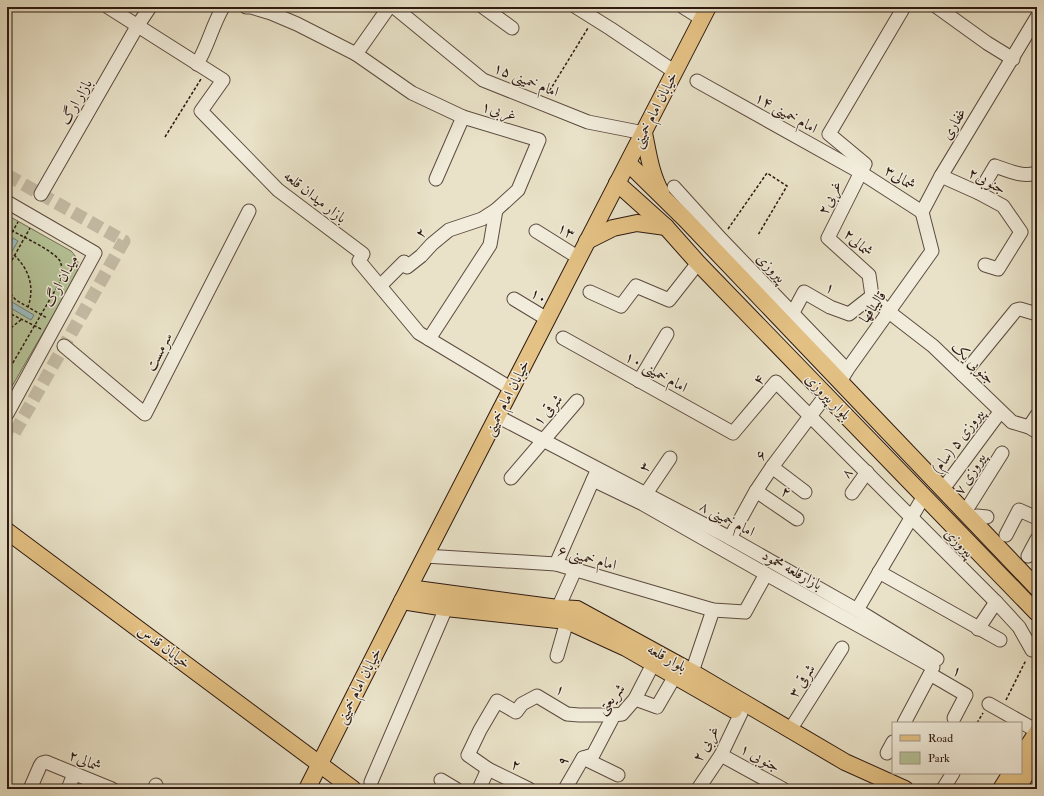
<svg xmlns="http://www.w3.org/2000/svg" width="1044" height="796" viewBox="0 0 1044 796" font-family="'IM FELL Double Pica',Amiri,serif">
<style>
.green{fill:#b5c397;stroke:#716e54}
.water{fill:#9cbcc0;stroke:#707b7a}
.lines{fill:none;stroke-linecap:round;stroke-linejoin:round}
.minor-tunnel{stroke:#c3baa3;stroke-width:13;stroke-dasharray:13 6;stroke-linecap:butt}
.minor-casing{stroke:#5c4b3f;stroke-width:15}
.major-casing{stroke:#2d1911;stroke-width:18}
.path{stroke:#2d1911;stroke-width:1.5;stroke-dasharray:3 2;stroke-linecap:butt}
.minor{stroke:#f1ecdb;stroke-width:13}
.major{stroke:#e4c184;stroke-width:16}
.labels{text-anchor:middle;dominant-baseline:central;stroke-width:3;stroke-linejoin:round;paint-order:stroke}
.street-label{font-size:15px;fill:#2d1911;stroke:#f1ecdb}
</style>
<rect width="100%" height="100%" fill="#e9e2c8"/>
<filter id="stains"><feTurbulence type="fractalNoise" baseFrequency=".005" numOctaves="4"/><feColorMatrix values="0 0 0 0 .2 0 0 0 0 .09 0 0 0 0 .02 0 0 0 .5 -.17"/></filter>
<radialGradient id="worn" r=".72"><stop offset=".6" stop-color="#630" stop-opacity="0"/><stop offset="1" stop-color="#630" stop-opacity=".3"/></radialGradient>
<path class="green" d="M 7,215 L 71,251 C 78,258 80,265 77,274 L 11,388 L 7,393 Z"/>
<g class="water">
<path d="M 13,238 L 18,241 L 7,260 L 7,249 Z"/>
<path d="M 12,302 L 34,315 L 31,320 L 9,307 Z"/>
</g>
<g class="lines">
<path class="minor-tunnel" d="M 7,175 L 124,241 L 12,437 L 7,434"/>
<defs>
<g id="minor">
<path d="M 108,7 L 223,80 L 201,111 L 278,190 L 363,254 L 359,261 L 419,333 L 512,389"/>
<path d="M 246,7 L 251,7 L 271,13 L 297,24 L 356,54 L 412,93 L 463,117 L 539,140 L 518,190 L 496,210 L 490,245 L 429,339"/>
<path d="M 394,7 L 483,80 L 588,122 L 644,133"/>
<path d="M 483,7 L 512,28"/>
<path d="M 576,7 L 611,29 L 675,72"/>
<path d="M 683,7 L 702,19"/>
<path d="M 904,7 L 829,134 L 865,164 L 828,238 L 869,275 L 872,296 L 889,312 L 933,346 L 1012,422 L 1029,427 L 1037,432"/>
<path d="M 937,7 L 987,43 L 1013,59"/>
<path d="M 356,54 L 389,7"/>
<path d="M 197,64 C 208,46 212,26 223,7"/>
<path d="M 697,81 L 860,172 L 922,212"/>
<path d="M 941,176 L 979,193 L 1003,206 L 1021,232 L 998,269 L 985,265"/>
<path d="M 436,179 L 463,117"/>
<path d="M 674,187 L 721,239 L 847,370"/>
<path d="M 979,193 L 995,166 C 1007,170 1026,179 1037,172"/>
<path d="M 41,194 L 138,25 L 150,7"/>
<path d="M 7,202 L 95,253 L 7,414"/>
<path d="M 536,231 L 579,258"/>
<path d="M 380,286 L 404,262 L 407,267 L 421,256 L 432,244 L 449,230 L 482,219 L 496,210"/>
<path d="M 590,292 L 621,306 L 636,286 L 669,300 L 698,263"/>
<path d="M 514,299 L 547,319"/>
<path d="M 789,320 L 804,292 L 830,307 L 849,314 L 872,296"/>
<path d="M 563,338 L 733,433 L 776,382 L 996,602 L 1019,627 L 1032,650"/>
<path d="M 64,346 L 145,414 L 249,211"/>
<path d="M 963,375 L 1016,310 L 1020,309 L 1037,314"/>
<path d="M 639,381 L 667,334"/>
<path d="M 840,382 L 847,370 L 932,251 L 922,212 L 941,176 L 1037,17"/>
<path d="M 497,416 L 730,538 L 857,610 L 937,659"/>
<path d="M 1029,427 L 1037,415"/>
<path d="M 772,467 L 805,492"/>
<path d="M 511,478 L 577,401"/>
<path d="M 593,480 L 643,504 L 766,574 L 933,667"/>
<path d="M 943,489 L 1000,412"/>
<path d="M 756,491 L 797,519"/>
<path d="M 852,493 L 867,472"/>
<path d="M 645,495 L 670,458"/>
<path d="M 965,512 L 1002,453"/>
<path d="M 973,521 L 977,516 L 987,517"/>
<path d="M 1006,535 L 1019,510 L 1037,518"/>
<path d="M 730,538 L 756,491 L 772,467 L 826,395"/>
<path d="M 425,556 L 556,564 L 713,610 L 745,612 L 766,574"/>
<path d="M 1028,556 L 1037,539"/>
<path d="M 556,564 L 596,473"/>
<path d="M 879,572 L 1000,640"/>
<path d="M 558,608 L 575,570"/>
<path d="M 857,610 L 924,496"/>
<path d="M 978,629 L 996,602"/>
<path d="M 557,656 L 567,621"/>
<path d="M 692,672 L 713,610"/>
<path d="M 635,699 L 657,707 L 675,676"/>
<path d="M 989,704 L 1037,731"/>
<path d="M 904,723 L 930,674 L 966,695 L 954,718"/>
<path d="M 790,730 L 842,648"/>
<path d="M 887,753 L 893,742"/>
<path d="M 721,755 L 783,789"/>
<path d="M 583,758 L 618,775"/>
<path d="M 441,780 L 456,789"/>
<path d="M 371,782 L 446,608"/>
<path d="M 30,789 L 40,766 L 42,763 L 46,762 L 112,789"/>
<path d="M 68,789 L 74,774"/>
<path d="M 154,789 L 156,785"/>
<path d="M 479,789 L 488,769"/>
<path d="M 529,789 L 488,769 L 468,755 L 480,730 L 497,701 L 516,712 L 522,704 L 537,696 L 567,714 L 579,715 L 614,715"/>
<path d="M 565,789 L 583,758 L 593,755 L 614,715 L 622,714 L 635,699 L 653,664"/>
<path d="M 698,789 L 721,755 L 741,713"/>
<path d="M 943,789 L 953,773"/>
</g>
<g id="major">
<path d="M 644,133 C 648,152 651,175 661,192"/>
<path d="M 628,163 L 685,219 L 1037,588"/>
<path d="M 617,183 L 666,227 L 698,263 L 1037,613"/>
<path d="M 587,241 L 613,228 L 637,223 L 666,227"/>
<path d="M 7,531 L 353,789"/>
<path d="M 409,588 L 558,608 L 577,609 L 692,672 L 845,762 L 905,789"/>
<path d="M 402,601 L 446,608 L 567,621 L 626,648 L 734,710"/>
<path d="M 1021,757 L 1037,732"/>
<path d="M 307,789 L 402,601 L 708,7"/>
<path d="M 1001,789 L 1011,773"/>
<path d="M 1017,789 L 1037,756"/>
</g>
</defs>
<use href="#minor" class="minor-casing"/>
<use href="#major" class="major-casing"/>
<g class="path">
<path d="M 547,95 L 588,28"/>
<path d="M 165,137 L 201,79"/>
<path d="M 7,228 C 19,235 53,250 60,261 C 63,268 62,275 60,282 L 7,373"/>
<path d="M 728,229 L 767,173 L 787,186 L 758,235"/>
<path d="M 7,241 L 18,222"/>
<path d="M 14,255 C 29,269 35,287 28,307"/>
<path d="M 7,269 L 30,228"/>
<path d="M 7,288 L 7,293"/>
<path d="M 7,290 L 16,300 L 47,318"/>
<path d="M 7,312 L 41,329"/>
<path d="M 7,331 L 22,319"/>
<path d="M 1006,700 L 1026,660"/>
<path d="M 977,723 L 983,713"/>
</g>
<use href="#minor" class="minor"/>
<use href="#major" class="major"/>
</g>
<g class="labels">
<g class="street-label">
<text transform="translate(526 80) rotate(22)">امام خمینی ۱۵</text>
<text transform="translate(76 102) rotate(-60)">بازار ارگ</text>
<text transform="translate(655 110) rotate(-63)">خیابان امام خمینی</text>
<text transform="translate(499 111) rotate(17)">غربی۱</text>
<text transform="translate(786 113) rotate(29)">امام خمینی ۱۴</text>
<text transform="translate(954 124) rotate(-59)">غفاری</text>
<text transform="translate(900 178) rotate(32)">شمالی۳</text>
<text transform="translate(987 181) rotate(28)">جنوبی۲</text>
<text transform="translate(315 197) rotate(38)">بازار میدان قلعه</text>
<text transform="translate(830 198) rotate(-64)">غربی۲</text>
<text transform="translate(566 231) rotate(31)">۱۳</text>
<text transform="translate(421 233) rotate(-44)">۲</text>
<text transform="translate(858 243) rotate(43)">شمالی۲</text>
<text transform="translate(771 268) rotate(46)">پیروزی</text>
<text transform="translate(61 281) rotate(-61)">میدان ارگ</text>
<text transform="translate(830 288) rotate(29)">۱</text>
<text transform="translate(539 296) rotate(32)">۱۰</text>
<text transform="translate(873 307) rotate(-55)">قالیبافها</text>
<text transform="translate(159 352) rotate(-63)">سرمست</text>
<text transform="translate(973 363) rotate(44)">جنوبی یک</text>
<text transform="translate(656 372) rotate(29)">امام خمینی ۱۰</text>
<text transform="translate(759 380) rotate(-44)">۴</text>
<text transform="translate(828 397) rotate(46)">بلوار پیروزی</text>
<text transform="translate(507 398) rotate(-63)">خیابان امام خمینی</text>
<text transform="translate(548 410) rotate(-49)">۱ شرقی</text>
<text transform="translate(958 441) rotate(-53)">پیروزی ۵ (سام)</text>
<text transform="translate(761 455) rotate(-55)">۶</text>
<text transform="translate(645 467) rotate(-56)">۳</text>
<text transform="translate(847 473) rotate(-54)">۸</text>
<text transform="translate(970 474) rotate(-58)">پیروزی ۷</text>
<text transform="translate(786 492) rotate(35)">۲</text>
<text transform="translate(727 519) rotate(28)">امام خمینی ۸</text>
<text transform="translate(959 543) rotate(45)">پیروزی</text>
<text transform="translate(587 558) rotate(15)">امام خمینی ۶</text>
<text transform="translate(792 570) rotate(29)">بازارقلعه محمود</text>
<text transform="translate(164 647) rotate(37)">خیابان قدس</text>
<text transform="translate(667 658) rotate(29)">بلوار قلعه</text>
<text transform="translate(957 671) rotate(30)">۱</text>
<text transform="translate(802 681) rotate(-58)">۳ شرقی</text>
<text transform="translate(359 686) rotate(-63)">خیابان امام خمینی</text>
<text transform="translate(560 690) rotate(31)">۱</text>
<text transform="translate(611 699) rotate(-49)">شریعتی</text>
<text transform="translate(706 744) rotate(-60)">۲ غربی</text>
<text transform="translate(760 758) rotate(29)">۱ جنوبی</text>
<text transform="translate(85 761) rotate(23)">شمالی۲</text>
<text transform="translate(563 761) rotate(-59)">۹</text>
<text transform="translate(516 765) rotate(26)">۲</text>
</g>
</g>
<rect width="1044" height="796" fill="none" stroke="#e9e2c8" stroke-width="24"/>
<rect x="8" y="8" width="1028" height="780" fill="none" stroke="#2d1911" stroke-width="2"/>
<rect x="12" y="12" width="1020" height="772" fill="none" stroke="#2d1911"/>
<rect x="892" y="722" width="130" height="52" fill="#f1ecdb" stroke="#a3988a"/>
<rect x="900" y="735" width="20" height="6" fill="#e4c184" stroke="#a3988a"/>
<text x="928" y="742" font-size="12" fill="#2d1911">Road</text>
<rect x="900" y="752" width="20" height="12" fill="#b5c397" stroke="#a3988a"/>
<text x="928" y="762" font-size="12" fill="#2d1911">Park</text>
<rect width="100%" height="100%" filter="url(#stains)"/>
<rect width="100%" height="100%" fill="url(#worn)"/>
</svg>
